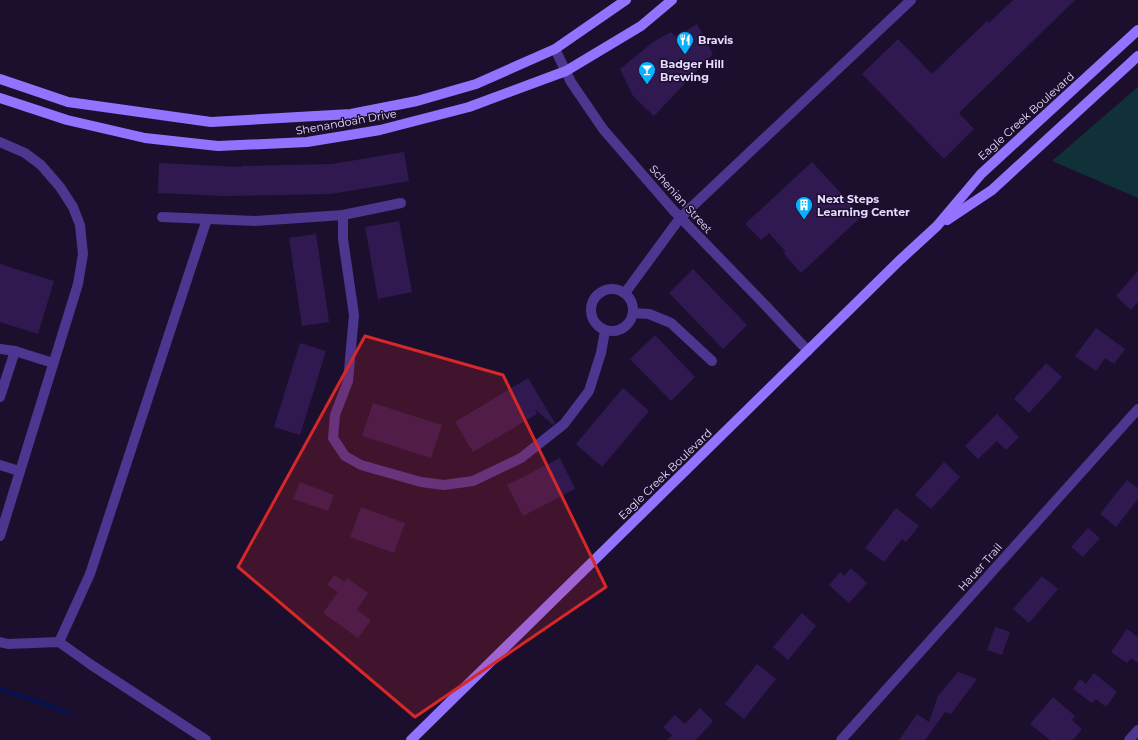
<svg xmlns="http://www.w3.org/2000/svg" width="1138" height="740" viewBox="0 0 1138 740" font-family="Montserrat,sans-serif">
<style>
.green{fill:#113138}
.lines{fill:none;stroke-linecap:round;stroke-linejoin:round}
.stream{stroke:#06114f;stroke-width:4}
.building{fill:#301950}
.street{stroke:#4d3690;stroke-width:10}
.secondary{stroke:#9372ff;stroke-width:10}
.marked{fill:#d62828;fill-opacity:0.2;stroke:#d62828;stroke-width:3;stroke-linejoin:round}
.labels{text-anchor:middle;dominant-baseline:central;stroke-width:3;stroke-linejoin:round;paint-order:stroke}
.poi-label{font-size:11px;font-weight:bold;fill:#e7dbff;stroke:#1b0f2d;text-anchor:start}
.street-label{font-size:11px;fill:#e7dbff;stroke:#1b0f2d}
</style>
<rect width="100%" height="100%" fill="#1b0f2d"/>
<path class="green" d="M 1138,87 L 1138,198 L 1052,161 Z"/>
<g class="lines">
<path class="stream" d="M 0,689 L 49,705 L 68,714"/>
</g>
<g class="building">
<path d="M 1013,0 L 1075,0 L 959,113 L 974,129 L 944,159 L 862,74 L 898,39 L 932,74 L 987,21 L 989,23 Z"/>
<path d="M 697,24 L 713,54 L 654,116 L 633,96 L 620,69 L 653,42 L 671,32 L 676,37 Z"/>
<path d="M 404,152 L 409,181 L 331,194 L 224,196 L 158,193 L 159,163 L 242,167 L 242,166 L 332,164 Z"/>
<path d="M 812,162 L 862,216 L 801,273 L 784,254 L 785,251 L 769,233 L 761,240 L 745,224 Z"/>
<path d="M 399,221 L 412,292 L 378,299 L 365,227 Z"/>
<path d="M 316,234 L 329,322 L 302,326 L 289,238 Z"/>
<path d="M 0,264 L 54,281 L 38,334 L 0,322 Z"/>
<path d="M 693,269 L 747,325 L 723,349 L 669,293 Z"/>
<path d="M 1138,271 L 1138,302 L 1131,310 L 1116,296 Z"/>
<path d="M 1096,328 L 1125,349 L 1114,364 L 1105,358 L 1096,371 L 1075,356 Z"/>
<path d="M 655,335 L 695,377 L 671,401 L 630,359 Z"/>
<path d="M 300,343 L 326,351 L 300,435 L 274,427 Z"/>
<path d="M 1046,363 L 1062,377 L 1029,413 L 1014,399 Z"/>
<path d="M 528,378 L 555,423 L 553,425 L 535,409 L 537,414 L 473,452 L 455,422 Z"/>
<path d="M 623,388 L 649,411 L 602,467 L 576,444 Z"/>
<path d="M 373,403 L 442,425 L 431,458 L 362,436 Z"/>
<path d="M 997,414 L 1019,437 L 1006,450 L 997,441 L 978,459 L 965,446 Z"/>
<path d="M 560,458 L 575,489 L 523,516 L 507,485 Z"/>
<path d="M 944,462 L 960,477 L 931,509 L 915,495 Z"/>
<path d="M 1127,480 L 1138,488 L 1138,499 L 1116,527 L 1100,514 Z"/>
<path d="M 300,482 L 334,495 L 328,511 L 293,499 Z"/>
<path d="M 361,507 L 405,523 L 394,553 L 350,537 Z"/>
<path d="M 896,508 L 919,526 L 906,542 L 902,539 L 884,562 L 865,548 Z"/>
<path d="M 1088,528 L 1100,538 L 1083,557 L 1071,547 Z"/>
<path d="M 851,568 L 867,583 L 849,603 L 829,585 L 840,572 L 844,576 Z"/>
<path d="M 334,575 L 345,582 L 347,578 L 368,593 L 357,610 L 371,620 L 358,638 L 323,613 L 338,592 L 327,585 Z"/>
<path d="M 1042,576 L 1058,589 L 1029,623 L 1013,609 Z"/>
<path d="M 802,613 L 816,626 L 788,660 L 773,647 Z"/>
<path d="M 995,627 L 1010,632 L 1002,655 L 987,650 Z"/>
<path d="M 1127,629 L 1138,637 L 1138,663 L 1131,658 L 1127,663 L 1111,652 Z"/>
<path d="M 757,664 L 776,679 L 744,719 L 725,704 Z"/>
<path d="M 958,672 L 977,679 L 951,714 L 945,712 L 925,740 L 899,740 L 917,714 L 929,722 L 938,696 Z"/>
<path d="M 1094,673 L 1117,692 L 1106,707 L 1096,699 L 1092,703 L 1073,689 L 1080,679 L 1086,684 Z"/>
<path d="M 1053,697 L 1075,716 L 1072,720 L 1082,729 L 1073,740 L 1050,740 L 1030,724 Z"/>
<path d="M 700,708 L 713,721 L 696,740 L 667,740 L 672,735 L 663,727 L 675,715 L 685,724 Z"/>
</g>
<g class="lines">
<g class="street">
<path d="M 555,49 L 571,82 L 603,129 L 673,210 L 767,307 L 808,351"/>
<path d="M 0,142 L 25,153 L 41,165 L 60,187 L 73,207 L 80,225 L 83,254 L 78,284 L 0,536"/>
<path d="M 343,215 L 343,239 L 354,315 L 348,381 L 335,415 L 333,438 L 345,456 L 361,465 L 421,482 L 444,485 L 473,481 L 521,458 L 564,424 L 589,391 L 601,353 L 605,331"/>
<path d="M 162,217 L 255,221 L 343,215 L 401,203"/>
<circle cx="612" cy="310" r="21"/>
<path d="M 625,293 L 680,218 L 911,0"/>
<path d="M 633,313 L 649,314 L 671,323 L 712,361"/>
<path d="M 0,349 L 15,351 L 53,363"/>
<path d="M 0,397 L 15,351"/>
<path d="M 0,465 L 19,471"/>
<path d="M 0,642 L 8,644 L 59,642 L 90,664 L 206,740"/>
<path d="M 59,642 L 90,574 L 207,219"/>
<path d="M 841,740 L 1138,409"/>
<path d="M 1129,740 L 1138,730"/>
</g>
<g class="secondary">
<path d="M 0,79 L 68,102 L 211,122 L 351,114 L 417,101 L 476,84 L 555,49 L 626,0"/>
<path d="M 0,98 L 67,120 L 145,138 L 218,146 L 307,142 L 380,130 L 469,107 L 566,71 L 641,26 L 672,0"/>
<path d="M 947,220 L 992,190 L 1138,56"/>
<path d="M 411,740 L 900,260 L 937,226 L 981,174 L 1138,30"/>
</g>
</g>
<path class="marked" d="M 365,336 L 503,375 L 606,587 L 415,717 L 238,567 Z"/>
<defs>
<symbol id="restaurant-pin" viewBox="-11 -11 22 30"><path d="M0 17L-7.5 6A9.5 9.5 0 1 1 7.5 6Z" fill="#07b2ff" stroke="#1b0f2d"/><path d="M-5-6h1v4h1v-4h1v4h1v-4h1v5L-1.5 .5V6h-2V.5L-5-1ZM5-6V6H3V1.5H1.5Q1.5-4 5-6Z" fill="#fff"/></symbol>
<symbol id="bar-pin" viewBox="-11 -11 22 30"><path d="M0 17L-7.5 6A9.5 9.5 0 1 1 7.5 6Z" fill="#07b2ff" stroke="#1b0f2d"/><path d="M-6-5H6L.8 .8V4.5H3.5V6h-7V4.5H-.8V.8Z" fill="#fff"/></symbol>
<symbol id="building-pin" viewBox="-11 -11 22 30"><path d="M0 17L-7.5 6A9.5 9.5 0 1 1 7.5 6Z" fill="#07b2ff" stroke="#1b0f2d"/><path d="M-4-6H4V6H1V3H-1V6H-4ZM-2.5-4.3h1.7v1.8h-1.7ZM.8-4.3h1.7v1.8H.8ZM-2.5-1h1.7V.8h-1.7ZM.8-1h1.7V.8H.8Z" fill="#fff"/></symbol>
</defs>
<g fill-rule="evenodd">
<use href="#restaurant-pin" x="675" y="30" width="20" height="27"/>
<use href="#bar-pin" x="637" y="60" width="20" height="27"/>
<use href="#building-pin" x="794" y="195" width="20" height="27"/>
</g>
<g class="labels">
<g class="poi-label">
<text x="698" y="40">Bravis</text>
<text x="660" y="64">Badger Hill<tspan x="660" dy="13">Brewing</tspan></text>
<text x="817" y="199">Next Steps<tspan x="817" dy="13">Learning Center</tspan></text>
</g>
<g class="street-label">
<text transform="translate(1026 116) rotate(-42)">Eagle Creek Boulevard</text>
<text transform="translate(346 122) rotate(-10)">Shenandoah Drive</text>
<text transform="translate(681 199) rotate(48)">Schenian Street</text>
<text transform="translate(665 474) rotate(-44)">Eagle Creek Boulevard</text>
<text transform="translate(980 567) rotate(-48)">Hauer Trail</text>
</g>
</g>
</svg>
